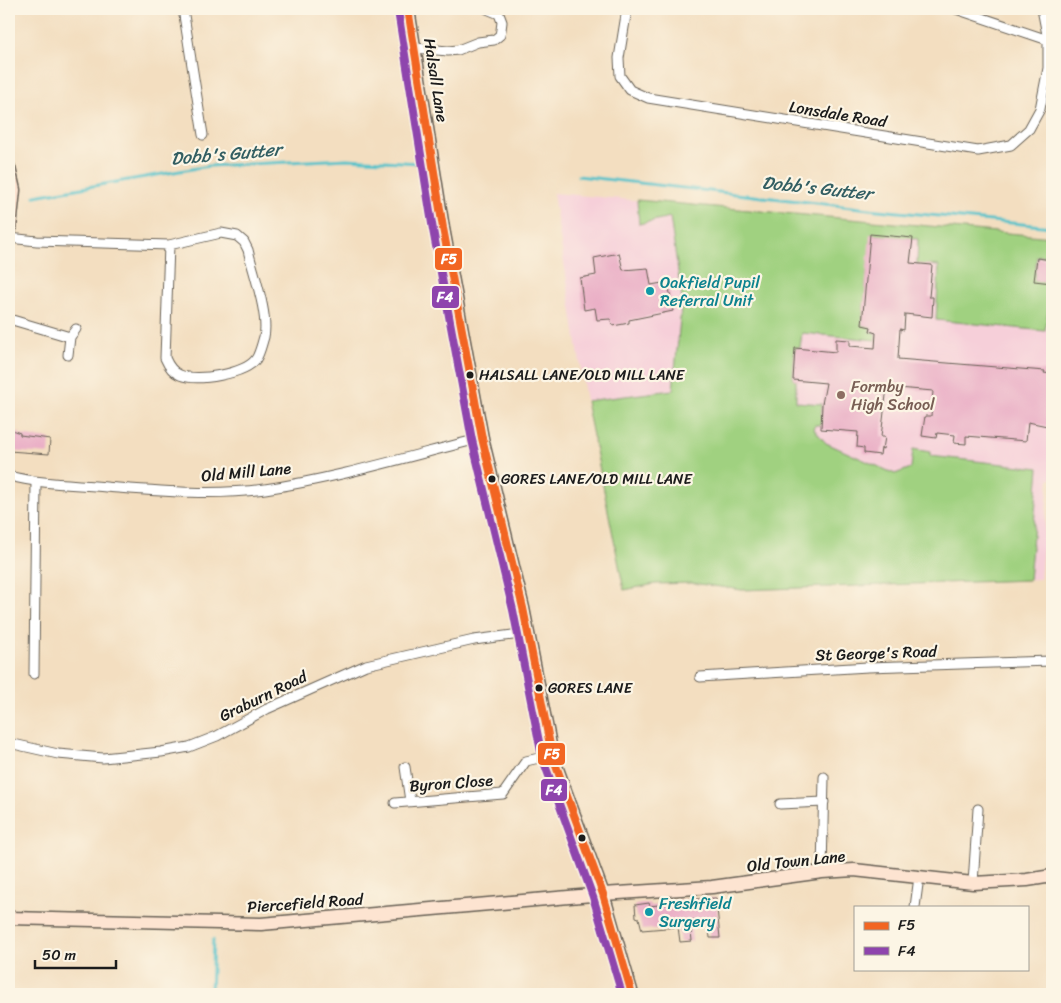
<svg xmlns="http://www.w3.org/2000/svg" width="1061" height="1003" viewBox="0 0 1061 1003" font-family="Sriracha,sans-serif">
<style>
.built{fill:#f6cfd9}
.green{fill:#a0d180;stroke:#5e764e}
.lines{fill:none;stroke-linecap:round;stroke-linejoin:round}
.stream{stroke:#54c2ca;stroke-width:3}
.building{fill:#eaafc6}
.street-casing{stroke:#676055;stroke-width:11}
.secondary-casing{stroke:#676055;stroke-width:15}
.street{stroke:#fff;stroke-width:9}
.secondary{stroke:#fde4d1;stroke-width:12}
.bus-1-casing{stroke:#fcf5e5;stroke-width:11}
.bus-2-casing{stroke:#fcf5e5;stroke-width:11}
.bus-1{stroke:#f26522;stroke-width:8}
.bus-2{stroke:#8e44ad;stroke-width:8}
.culture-dot{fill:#0f9aa8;stroke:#fcf5e5;stroke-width:2}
.bus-dot{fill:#1c1c1c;stroke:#fcf5e5;stroke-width:2}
.education-dot{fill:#8d6e63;stroke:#fcf5e5;stroke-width:2}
.labels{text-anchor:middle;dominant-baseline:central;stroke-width:4.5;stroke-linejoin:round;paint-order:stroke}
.bus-label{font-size:15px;fill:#1c1c1c;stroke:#fcf5e5;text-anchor:start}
.street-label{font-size:16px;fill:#1c1c1c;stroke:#fcf5e5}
.culture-label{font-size:16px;fill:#0d838f;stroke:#fcf5e5;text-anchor:start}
.education-label{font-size:16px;fill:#785e54;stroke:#fcf5e5;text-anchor:start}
.water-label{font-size:18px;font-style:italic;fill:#325e62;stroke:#fcf5e5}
.line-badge{stroke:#fcf5e5;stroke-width:2}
.badge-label{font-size:14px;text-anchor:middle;font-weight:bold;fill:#fff}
</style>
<rect width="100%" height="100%" fill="#fcf5e5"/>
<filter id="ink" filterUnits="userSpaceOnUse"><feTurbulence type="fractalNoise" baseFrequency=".02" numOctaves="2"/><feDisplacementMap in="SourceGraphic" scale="10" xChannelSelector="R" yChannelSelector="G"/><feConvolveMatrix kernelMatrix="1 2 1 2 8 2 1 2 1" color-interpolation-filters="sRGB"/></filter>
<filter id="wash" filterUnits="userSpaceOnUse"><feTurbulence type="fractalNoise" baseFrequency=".0096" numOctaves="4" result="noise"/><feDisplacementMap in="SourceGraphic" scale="20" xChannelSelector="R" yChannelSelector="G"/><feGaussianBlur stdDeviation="1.12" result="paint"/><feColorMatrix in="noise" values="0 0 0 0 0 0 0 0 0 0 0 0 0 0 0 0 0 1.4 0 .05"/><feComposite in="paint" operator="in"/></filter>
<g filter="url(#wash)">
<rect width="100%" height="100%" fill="#f3dec0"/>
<path class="built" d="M 553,193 L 1052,237 L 1052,479 L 1049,479 L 1040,579 L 742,590 L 692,583 L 655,584 L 624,590 L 586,401 Z"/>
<path class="green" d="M 637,200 L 1052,237 L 1052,256 L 1037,256 L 1034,281 L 1052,283 L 1045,331 L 936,320 L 939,266 L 917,264 L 918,239 L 871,234 L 862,325 L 871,327 L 870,331 L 876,333 L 876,340 L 802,333 L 800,348 L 795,348 L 793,380 L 796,380 L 796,402 L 822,404 L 821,425 L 815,425 L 813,428 L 826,443 L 895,474 L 911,468 L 913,449 L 930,452 L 930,456 L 1039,468 L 1029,580 L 742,590 L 692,583 L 655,584 L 624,590 L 586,401 L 673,390 L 682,299 L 670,217 L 639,224 Z"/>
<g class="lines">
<g class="stream">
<path d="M 578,176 L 878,210 L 1052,227"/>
<path d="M 35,196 L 209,166 L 347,159 L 420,163"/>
<path d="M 211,994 L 213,940"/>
</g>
</g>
<g id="blocks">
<g class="building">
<path d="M 870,234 L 913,238 L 910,263 L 932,265 L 929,297 L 933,297 L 932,317 L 905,314 L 904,330 L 900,329 L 898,359 L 1045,371 L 1044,373 L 1052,374 L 1052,427 L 1028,422 L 1026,441 L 966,436 L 966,444 L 954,443 L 955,435 L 937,433 L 936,438 L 922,436 L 925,416 L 931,416 L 933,391 L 887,387 L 881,437 L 885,437 L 883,449 L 881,448 L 880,455 L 864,453 L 864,448 L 857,447 L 858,432 L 821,429 L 822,404 L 826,383 L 793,380 L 795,348 L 836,352 L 836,339 L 850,340 L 850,346 L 875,348 L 876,333 L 870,331 L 871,327 L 862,325 Z"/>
<path d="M 619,253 L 623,270 L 648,268 L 651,285 L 668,282 L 673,311 L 629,320 L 629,323 L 613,326 L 610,319 L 597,320 L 595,308 L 584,310 L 580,278 L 596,275 L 594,258 Z"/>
<path d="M 1037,258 L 1052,260 L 1052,283 L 1034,281 Z"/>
<path d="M 9,429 L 20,433 L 20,435 L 50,439 L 49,454 L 9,451 Z"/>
<path d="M 716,898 L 720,938 L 710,938 L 708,920 L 690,921 L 692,941 L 680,942 L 678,927 L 642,930 L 639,918 L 636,917 L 635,905 L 649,903 L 650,906 L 675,903 L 674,900 Z"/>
</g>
</g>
</g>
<g filter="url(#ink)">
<use href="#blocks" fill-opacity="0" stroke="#676055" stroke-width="1"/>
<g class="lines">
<defs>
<g id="street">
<path d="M 183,9 L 203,135"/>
<path d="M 627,9 L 619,58 L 620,76 L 630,90 L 648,98 L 978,151 L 1011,145 L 1029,129 L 1040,109 L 1048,68 L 1048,40 L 1042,9"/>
<path d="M 956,9 L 1048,40"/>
<path d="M 415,48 L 448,51 L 458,50 L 478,42 L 494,40 L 500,35 L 501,30 L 502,22 L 499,14 L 487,9"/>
<path d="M 9,238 L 37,241 L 169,245 L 221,233 L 237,236 L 244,242 L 248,250 C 253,272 269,315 264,337 C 262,343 260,353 256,359 C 245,374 197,382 180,375 C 172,372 168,365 165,358 L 169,245"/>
<path d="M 9,319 L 70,337"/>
<path d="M 68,355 L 70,337 L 76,329"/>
<path d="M 9,476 C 40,484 74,484 106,487 C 159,491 212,496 265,489 C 338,478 410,456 482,438"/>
<path d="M 34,674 L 36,482"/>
<path d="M 700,677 L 868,667 L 1052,661"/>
<path d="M 9,743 L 58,754 L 103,758 L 161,752 L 189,747 L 217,736 L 267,709 L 366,665 L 474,640 L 528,633"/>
<path d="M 405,767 L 410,801"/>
<path d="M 395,803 L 503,794 L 526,761 L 552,755"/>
<path d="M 780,804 L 824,802"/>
<path d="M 822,872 L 824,777"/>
<path d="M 973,883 L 978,809"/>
<path d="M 915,907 L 919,877"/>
</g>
<g id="secondary">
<path d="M 408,9 L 443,228 L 482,438 L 523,608 L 552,755 L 603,894 L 632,994"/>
<path d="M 9,168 L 14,190 L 9,237"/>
<path d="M 9,918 L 261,924 L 603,894 L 712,887 L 822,872 L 854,870 L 973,883 L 1027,880 L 1052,876"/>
</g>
</defs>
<use href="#street" class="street-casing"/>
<use href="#secondary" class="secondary-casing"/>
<use href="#street" class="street"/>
<use href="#secondary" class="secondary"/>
<defs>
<path id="bus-1" d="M 408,9 L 443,228 L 482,438 L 523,608 L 552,755 L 603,894 L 632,994"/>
<path id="bus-2" d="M 398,11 L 433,230 L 472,440 L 513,610 L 542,757 L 593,897 L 622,994"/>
</defs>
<use href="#bus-1" class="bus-1-casing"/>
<use href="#bus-2" class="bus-2-casing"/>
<use href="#bus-1" class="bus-1"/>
<use href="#bus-2" class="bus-2"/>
</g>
</g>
<g class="culture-dot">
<circle cx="650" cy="291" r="5"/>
<circle cx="649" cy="912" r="5"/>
</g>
<g class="bus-dot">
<circle cx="470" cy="375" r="4.5"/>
<circle cx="492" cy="479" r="4.5"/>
<circle cx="539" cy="688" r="4.5"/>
<circle cx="582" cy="838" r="4.5"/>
</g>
<circle class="education-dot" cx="841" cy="395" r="5"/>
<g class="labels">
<g class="bus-label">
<text x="479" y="375">HALSALL LANE/OLD MILL LANE</text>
<text x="501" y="479">GORES LANE/OLD MILL LANE</text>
<text x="548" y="688">GORES LANE</text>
</g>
<g class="street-label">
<text transform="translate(436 80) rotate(81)">Halsall Lane</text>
<text transform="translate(838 114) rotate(9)">Lonsdale Road</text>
<text transform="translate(246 472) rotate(-5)">Old Mill Lane</text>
<text transform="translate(876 653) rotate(-2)">St George's Road</text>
<text transform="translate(263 696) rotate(-26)">Graburn Road</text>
<text transform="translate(451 783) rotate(-4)">Byron Close</text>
<text transform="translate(796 861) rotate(-6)">Old Town Lane</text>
<text transform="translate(305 903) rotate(-4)">Piercefield Road</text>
</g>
<g class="culture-label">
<text x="660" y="282">Oakfield Pupil<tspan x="660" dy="18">Referral Unit</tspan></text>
<text x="659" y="903">Freshfield<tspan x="659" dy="18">Surgery</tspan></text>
</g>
<g class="education-label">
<text x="851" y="386">Formby<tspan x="851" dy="18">High School</tspan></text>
</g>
<g class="water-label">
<text transform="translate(226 154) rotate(-5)">Dobb's Gutter</text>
<text transform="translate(817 188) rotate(6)">Dobb's Gutter</text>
</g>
</g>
<g class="line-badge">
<rect x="434" y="247" width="29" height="24" rx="5" fill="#f26522"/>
<rect x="431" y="285" width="29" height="24" rx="5" fill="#8e44ad"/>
<rect x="537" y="742" width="29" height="24" rx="5" fill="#f26522"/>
<rect x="540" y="778" width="28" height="24" rx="5" fill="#8e44ad"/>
</g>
<g class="badge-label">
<text x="449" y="264">F5</text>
<text x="445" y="302">F4</text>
<text x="552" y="759">F5</text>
<text x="554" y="795">F4</text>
</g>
<rect width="1061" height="1003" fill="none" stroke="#fcf5e5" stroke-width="30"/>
<rect x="854" y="906" width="175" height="65" fill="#fcf5e5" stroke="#a29e95"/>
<rect x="864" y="922" width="25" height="8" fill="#f26522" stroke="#a29e95"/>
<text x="898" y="930" font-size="15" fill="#1c1c1c">F5</text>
<rect x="864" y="947" width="25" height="8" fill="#8e44ad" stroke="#a29e95"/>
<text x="898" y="956" font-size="15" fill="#1c1c1c">F4</text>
<path d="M35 960v8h81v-8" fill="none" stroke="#1c1c1c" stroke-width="2.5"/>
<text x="42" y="960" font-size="15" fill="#1c1c1c" stroke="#fcf5e5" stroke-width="4" paint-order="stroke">50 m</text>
</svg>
